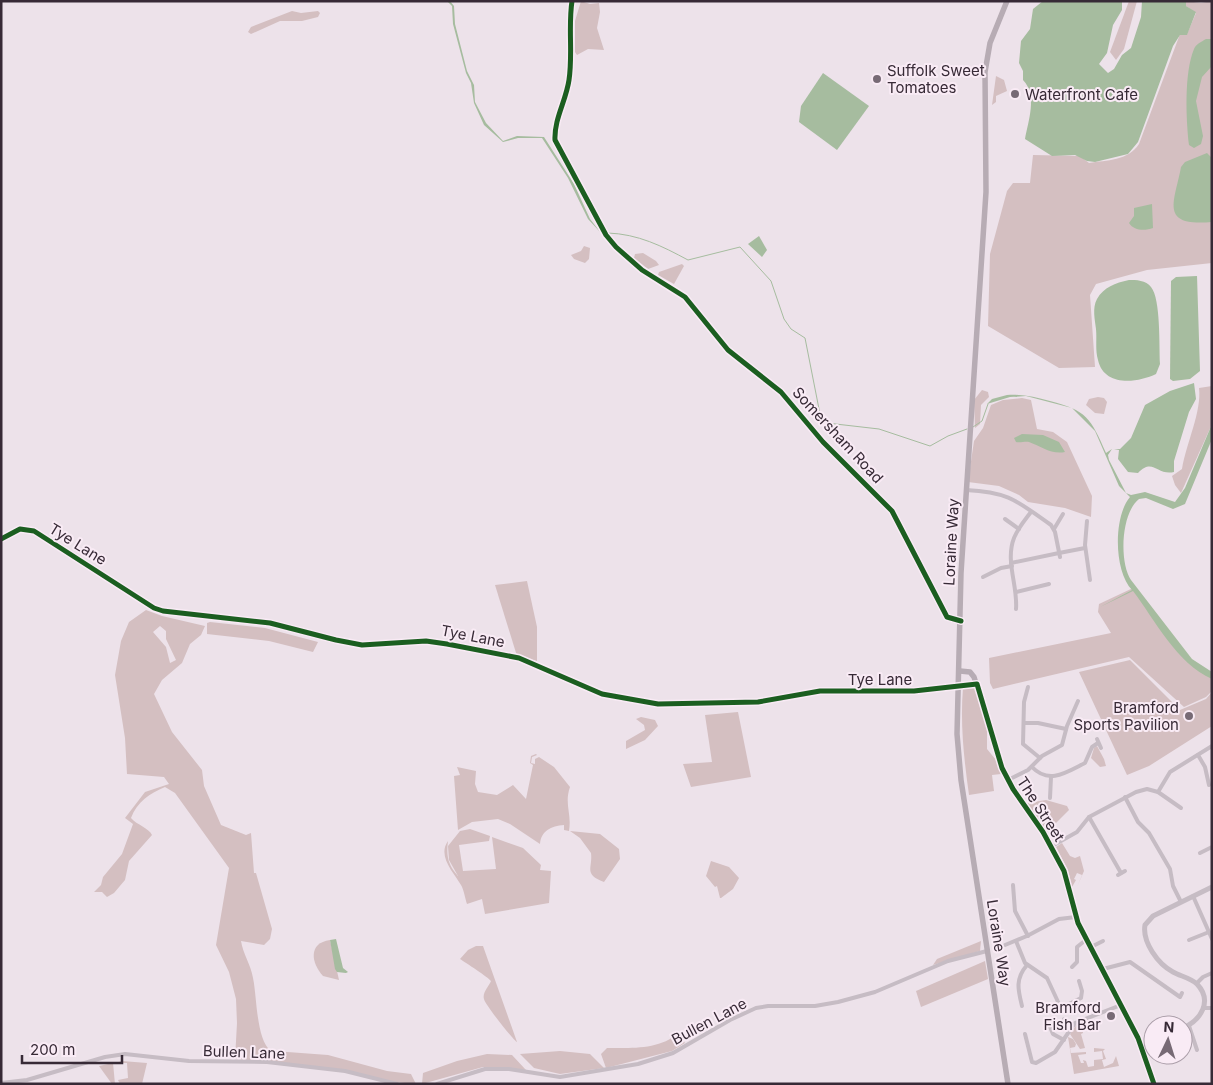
<svg xmlns="http://www.w3.org/2000/svg" width="1213" height="1085" viewBox="0 0 1213 1085" font-family="Inter,sans-serif">
<style>
.green{fill:#d4bfc1;fill-rule:evenodd}
.water{fill:#a6bc9f}
.lines{fill:none;stroke-linecap:round;stroke-linejoin:round}
.stream{stroke:#a6bc9f;stroke-width:1}
.minor{stroke:#c6bcc4;stroke-width:4}
.tertiary{stroke:#c6bcc4;stroke-width:5}
.secondary{stroke:#b7acb4;stroke-width:5.5}
.cycleway-casing{stroke:#f9ebf5;stroke-width:8}
.cycleway{stroke:#1b5e20;stroke-width:5}
.poi-dot{fill:#776a75;stroke:#f9ebf5;stroke-width:2}
.labels{text-anchor:middle;dominant-baseline:central;stroke-width:4;stroke-linejoin:round;paint-order:stroke}
.poi-label{font-size:15px;fill:#372a36;stroke:#f9ebf5;text-anchor:start}
.street-label{font-size:15px;fill:#372a36;stroke:#f9ebf5}
</style>
<rect width="100%" height="100%" fill="#ede2ea"/>
<g class="green">
<path d="M 581,1 L 590,4 L 599,3 L 600,12 L 597,28 L 604,50 L 588,49 L 577,55 L 575,52 L 575,21 Z"/>
<path d="M 1129,1 L 1137,1 L 1124,49 L 1116,60 L 1110,52 Z"/>
<path d="M 1186,1 L 1201,3 L 1212,1 L 1212,263 L 1147,270 L 1096,284 L 1090,295 L 1095,367 L 1059,368 L 988,326 L 990,254 L 1007,191 L 1013,183 L 1030,183 L 1033,155 L 1080,156 L 1089,163 C 1107,160 1128,161 1139,144 L 1180,34 L 1187,34 L 1196,13 L 1186,6 Z"/>
<path d="M 292,11 L 301,13 L 318,11 L 320,13 L 318,17 L 302,21 L 280,21 L 251,34 L 248,32 L 251,27 Z"/>
<path d="M 996,76 L 1004,80 L 1007,91 L 996,96 L 996,102 L 992,105 Z"/>
<path d="M 584,246 L 590,248 L 589,259 L 585,263 L 574,259 L 571,255 L 581,251 Z"/>
<path d="M 643,253 L 656,261 L 659,265 L 648,269 L 634,258 L 635,254 Z"/>
<path d="M 682,264 L 684,266 L 674,284 L 658,275 L 659,272 Z"/>
<path d="M 1212,386 L 1212,424 L 1181,493 L 1175,485 L 1172,476 L 1182,469 C 1186,444 1202,411 1199,388 Z"/>
<path d="M 982,390 L 988,392 L 989,397 L 981,405 L 980,424 L 975,428 L 974,400 Z"/>
<path d="M 1098,397 L 1104,398 L 1107,402 L 1104,414 L 1095,413 L 1086,405 L 1089,399 Z"/>
<path d="M 1022,398 L 1031,400 L 1037,429 L 1053,432 L 1067,442 L 1092,496 L 1091,517 L 1065,508 L 1028,502 L 1019,495 L 999,486 L 968,482 L 974,441 L 983,428 L 991,405 L 1003,400 Z"/>
<path d="M 527,581 L 537,627 L 537,661 L 517,656 L 495,585 Z"/>
<path d="M 1133,588 C 1158,620 1175,658 1212,677 L 1212,691 L 1206,697 L 1184,707 L 1129,657 L 993,689 L 990,683 L 989,658 L 1111,633 L 1098,612 L 1099,604 Z"/>
<path d="M 146,610 L 162,616 L 205,626 L 201,635 L 190,644 L 182,663 L 162,680 L 154,694 L 172,732 L 202,770 L 204,786 L 221,825 L 246,835 L 251,833 L 254,873 L 256,873 L 272,929 L 270,939 L 264,945 L 241,941 C 243,954 251,965 253,978 C 257,996 256,1040 271,1051 L 264,1061 L 235,1059 L 237,1023 L 236,999 L 229,972 L 216,945 L 229,868 L 175,793 L 165,787 C 150,793 137,802 131,818 C 137,825 149,828 152,835 L 129,861 L 125,880 L 114,893 L 107,897 L 102,892 L 94,892 L 101,885 L 103,877 L 122,854 L 133,824 L 125,818 L 145,792 L 169,784 L 164,777 L 127,774 L 125,738 L 115,675 L 121,641 L 129,622 ZM 160,626 L 166,631 L 166,639 L 176,660 L 170,663 L 166,647 L 153,632 Z"/>
<path d="M 210,622 L 265,628 L 318,642 L 313,652 L 269,641 L 207,634 L 207,623 Z"/>
<path d="M 1130,660 L 1180,710 L 1206,699 L 1212,692 L 1212,726 L 1149,766 L 1127,775 L 1079,672 Z"/>
<path d="M 975,686 L 987,729 L 987,749 L 996,760 L 1001,774 L 992,775 L 994,791 L 969,795 C 964,759 960,724 963,688 Z"/>
<path d="M 738,712 L 751,777 L 691,787 L 683,764 L 712,762 L 705,715 Z"/>
<path d="M 641,717 L 655,720 L 658,726 L 645,740 L 626,749 L 626,741 L 645,730 L 644,725 L 636,719 Z"/>
<path d="M 1097,746 L 1104,759 L 1106,766 L 1100,767 L 1091,758 L 1094,748 Z"/>
<path d="M 536,754 L 537,755 L 532,757 L 531,763 L 535,764 L 535,759 L 539,757 L 554,767 L 570,787 C 564,804 572,813 569,831 L 564,830 L 564,825 C 551,826 541,831 540,844 L 510,824 L 498,819 L 472,822 L 458,830 L 454,776 L 460,775 L 457,767 L 476,771 L 475,784 L 478,792 L 497,795 L 513,785 L 526,799 L 533,765 L 530,763 L 531,756 Z"/>
<path d="M 1046,800 L 1067,806 L 1069,810 L 1047,832 L 1027,803 Z"/>
<path d="M 470,829 L 490,836 L 489,841 L 459,845 L 463,871 L 496,869 L 492,837 L 523,848 L 541,865 L 540,870 L 551,871 L 549,903 L 485,914 L 482,899 L 467,904 C 465,898 464,890 461,885 C 454,873 437,856 448,841 C 446,856 448,865 458,876 L 449,860 L 448,846 L 460,831 Z"/>
<path d="M 570,831 L 600,834 L 619,849 L 620,859 L 604,882 C 583,874 593,868 591,853 L 580,838 Z"/>
<path d="M 1062,843 L 1070,856 L 1075,858 L 1080,856 L 1084,871 L 1077,887 L 1082,875 L 1077,873 L 1074,879 L 1076,880 L 1072,887 L 1068,870 L 1056,847 Z"/>
<path d="M 711,861 L 729,867 L 739,878 L 733,889 L 721,898 L 720,898 L 717,886 L 715,887 L 706,876 Z"/>
<path d="M 330,940 L 339,980 L 323,976 C 311,963 308,943 330,940 Z"/>
<path d="M 981,941 L 980,951 L 933,965 L 937,959 Z"/>
<path d="M 476,946 L 483,946 L 517,1042 C 513,1040 484,1003 484,999 C 482,993 489,986 491,981 C 488,977 466,963 460,959 L 468,950 Z"/>
<path d="M 985,961 L 988,979 L 921,1007 L 916,991 Z"/>
<path d="M 1088,1020 L 1082,1024 L 1083,1033 L 1081,1034 L 1085,1048 L 1080,1049 L 1070,1034 L 1077,1024 Z"/>
<path d="M 678,1033 L 685,1043 L 672,1051 L 606,1068 L 601,1054 L 607,1048 C 630,1048 660,1050 678,1033 Z"/>
<path d="M 1068,1037 L 1073,1039 L 1076,1044 L 1075,1047 L 1070,1048 L 1071,1053 L 1086,1052 L 1086,1054 L 1078,1055 L 1081,1063 L 1084,1063 L 1083,1060 L 1086,1061 L 1088,1067 L 1094,1066 L 1094,1060 L 1103,1059 L 1102,1051 L 1094,1052 L 1094,1048 L 1105,1049 L 1103,1051 L 1106,1059 L 1102,1060 L 1104,1067 L 1113,1063 L 1116,1056 L 1119,1066 L 1074,1074 Z"/>
<path d="M 274,1051 L 328,1055 L 387,1071 L 411,1074 L 416,1084 L 394,1082 L 350,1071 L 268,1061 Z"/>
<path d="M 560,1051 L 590,1054 L 604,1068 L 560,1074 L 534,1068 L 520,1054 Z"/>
<path d="M 487,1054 L 512,1055 L 526,1070 L 483,1067 L 422,1084 L 423,1073 L 457,1061 Z"/>
<path d="M 122,1061 L 147,1063 L 142,1084 L 120,1084 L 118,1080 L 128,1078 L 127,1063 L 115,1063 Z"/>
<path d="M 113,1063 L 115,1084 L 112,1084 L 99,1066 Z"/>
</g>
<g class="water">
<path d="M 447,1 L 450,1 L 454,6 L 455,24 L 467,71 L 474,85 L 475,102 L 486,123 L 503,141 L 517,136 L 544,137 L 574,184 L 590,219 L 601,233 L 588,219 L 568,178 L 542,138 L 518,138 L 503,142 L 484,125 L 474,103 L 471,83 L 466,73 L 453,24 L 452,6 Z"/>
<path d="M 1043,1 L 1122,1 L 1122,10 L 1113,25 L 1107,53 L 1099,64 L 1108,73 L 1114,69 L 1122,55 L 1131,48 L 1141,17 L 1142,1 L 1186,1 L 1186,6 L 1196,12 L 1187,35 L 1180,35 L 1173,46 L 1138,142 L 1128,154 L 1095,162 L 1087,161 L 1075,155 L 1052,156 L 1025,139 C 1028,122 1038,95 1023,80 L 1023,71 L 1019,63 L 1021,41 L 1030,29 L 1033,9 Z"/>
<path d="M 1206,39 L 1212,39 L 1212,66 L 1202,77 L 1196,101 L 1203,136 L 1201,144 L 1194,148 L 1189,145 C 1186,119 1184,73 1194,49 C 1196,44 1201,42 1206,39 Z"/>
<path d="M 823,73 L 869,106 L 837,150 L 799,122 L 801,106 Z"/>
<path d="M 1207,153 L 1212,158 L 1212,222 C 1158,227 1175,201 1181,167 L 1185,162 Z"/>
<path d="M 1152,204 L 1153,228 C 1145,231 1134,231 1129,223 L 1134,216 L 1134,208 Z"/>
<path d="M 759,236 L 767,250 L 762,257 L 748,244 Z"/>
<path d="M 1197,276 L 1200,371 L 1190,379 L 1173,381 L 1170,379 L 1171,281 L 1176,277 Z"/>
<path d="M 1129,280 C 1136,280 1146,280 1151,287 C 1161,299 1159,347 1160,364 L 1156,374 C 1137,383 1104,387 1098,360 C 1095,350 1097,340 1096,329 C 1095,320 1092,308 1097,299 C 1104,287 1115,283 1129,280 Z"/>
<path d="M 1194,383 L 1196,399 L 1189,412 L 1174,461 L 1174,472 C 1157,476 1153,457 1138,473 L 1128,472 L 1118,459 L 1119,450 L 1114,449 L 1120,449 L 1131,438 L 1145,405 L 1170,391 Z"/>
<path d="M 1007,395 C 1023,394 1035,397 1050,401 C 1086,410 1091,418 1106,453 L 1112,449 L 1108,455 L 1109,460 L 1126,493 L 1131,495 L 1145,492 L 1175,502 L 1185,488 L 1212,424 L 1212,439 L 1185,504 L 1173,509 L 1146,498 L 1139,499 C 1121,513 1119,562 1131,580 L 1192,659 L 1212,672 L 1212,679 C 1177,664 1155,620 1133,591 L 1100,607 L 1132,590 C 1114,572 1113,517 1130,497 L 1119,486 L 1095,431 L 1072,408 L 1026,396 L 1010,397 L 987,404 L 992,399 Z"/>
<path d="M 1022,434 L 1043,435 L 1059,442 L 1065,452 C 1052,455 1040,446 1029,442 C 1026,441 1020,443 1016,442 L 1014,438 Z"/>
<path d="M 336,939 L 343,968 L 348,972 L 346,973 L 337,972 L 335,969 L 330,940 Z"/>
</g>
<g class="lines">
<g class="stream">
<path d="M 608,233 C 638,234 662,246 688,260 L 740,247 L 771,281 L 784,319 L 791,329 L 805,338 L 820,414 L 827,423 L 879,429 L 930,446 L 948,436 L 967,429"/>
<path d="M 973,427 L 982,421 L 988,404"/>
</g>
<g class="minor">
<path d="M 966,490 C 1009,492 1017,501 1051,525 L 1055,532 L 1060,557"/>
<path d="M 1005,519 L 1019,529"/>
<path d="M 1087,521 L 1085,545 L 1090,580"/>
<path d="M 1054,529 L 1063,514"/>
<path d="M 1,539 L 20,529 L 34,531 L 154,608 L 163,611 L 270,623 L 336,640 L 362,645 L 426,641 L 447,644 L 519,658 L 602,694 L 658,704 L 758,702 L 820,691 L 914,691 L 959,687"/>
<path d="M 1059,553 L 1085,548"/>
<path d="M 1011,563 L 1059,553"/>
<path d="M 983,577 L 1001,568 L 1012,566"/>
<path d="M 1016,592 L 1049,584"/>
<path d="M 1016,609 C 1018,586 1005,561 1014,538 C 1018,528 1025,520 1031,512"/>
<path d="M 1028,687 L 1024,702 L 1023,744 L 1040,758"/>
<path d="M 1024,723 L 1038,723 L 1066,729"/>
<path d="M 1097,739 L 1101,748"/>
<path d="M 1198,755 L 1205,767 L 1209,785"/>
<path d="M 1032,767 C 1049,785 1067,772 1085,763 L 1092,747 L 1098,743"/>
<path d="M 1008,780 L 1028,770 L 1042,756 L 1062,745 L 1067,726 L 1078,701"/>
<path d="M 1158,792 L 1181,808"/>
<path d="M 1125,797 L 1138,822 L 1149,833 L 1170,869 L 1173,886 L 1181,902"/>
<path d="M 1050,798 L 1051,777"/>
<path d="M 1089,817 L 1121,873"/>
<path d="M 1052,846 L 1077,832 L 1089,817 L 1136,792 L 1147,789 L 1158,792 L 1170,772 L 1212,746"/>
<path d="M 1200,853 L 1212,847"/>
<path d="M 1118,875 L 1125,871"/>
<path d="M 1013,885 L 1015,911 L 1028,936"/>
<path d="M 1193,896 L 1212,939"/>
<path d="M 1189,940 L 1209,932"/>
<path d="M 1016,941 L 1025,963 L 1047,978 L 1059,1004 L 1067,1005 L 1081,998 L 1082,991 L 1079,981"/>
<path d="M 1005,945 L 1027,936 L 1059,919 L 1076,917"/>
<path d="M 1091,947 L 1103,941"/>
<path d="M 1072,967 L 1077,962 L 1077,947 L 1087,939"/>
<path d="M 1103,969 L 1130,962 L 1180,997 L 1182,993"/>
<path d="M 1197,983 L 1203,977 L 1212,973"/>
<path d="M 1022,1006 C 1018,990 1015,979 1027,965"/>
<path d="M 1205,1008 L 1212,1008"/>
<path d="M 1064,1019 L 1072,1026"/>
<path d="M 1189,1026 L 1197,1050"/>
<path d="M 1050,1027 L 1053,1034 L 1064,1040"/>
<path d="M 1025,1034 L 1032,1062 L 1036,1063 L 1055,1052 L 1075,1023 L 1121,1005"/>
<path d="M 1,1083 L 27,1080 L 105,1057 L 125,1054 L 189,1061 L 267,1062 L 345,1071 L 397,1084"/>
<path d="M 437,1084 L 485,1069 L 509,1069 L 560,1077 L 638,1064 L 673,1053 L 730,1020 L 756,1008 L 768,1006 L 815,1006 L 838,1002 L 875,992 L 948,961 L 987,951"/>
</g>
<g class="tertiary">
<path d="M 572,1 C 568,27 573,54 569,80 C 566,101 554,119 555,140 L 606,235 L 616,247 L 642,270 L 685,297 L 728,350 L 781,392 L 823,442 L 892,511 L 947,617 L 961,621"/>
<path d="M 1183,1028 C 1201,1020 1213,1001 1197,984 C 1191,978 1180,976 1173,972 C 1158,964 1142,942 1145,925 L 1153,916 L 1212,887"/>
<path d="M 1143,1051 L 1153,1048"/>
</g>
<g class="secondary">
<path d="M 1007,1 L 990,43 L 985,72 L 986,192 L 961,573 L 957,734 L 961,780 L 1008,1084"/>
<path d="M 960,671 L 970,672 L 974,677 L 1002,768 L 1013,789 L 1043,832 L 1064,871 L 1078,923 L 1138,1038 L 1154,1084"/>
</g>
<defs>
<g id="cycleway">
<path d="M 572,1 C 568,27 573,54 569,80 C 566,101 554,119 555,140 L 606,235 L 616,247 L 642,270 L 685,297 L 728,350 L 781,392 L 823,442 L 892,511 L 947,617 L 961,621"/>
<path d="M 1,539 L 20,529 L 34,531 L 154,608 L 163,611 L 270,623 L 336,640 L 362,645 L 426,641 L 447,644 L 519,658 L 602,694 L 658,704 L 758,702 L 820,691 L 914,691 L 977,684 L 1002,768 L 1013,789 L 1043,832 L 1064,871 L 1078,923 L 1138,1038 L 1154,1084"/>
</g>
</defs>
<use href="#cycleway" class="cycleway-casing"/>
<use href="#cycleway" class="cycleway"/>
</g>
<g class="poi-dot">
<circle cx="877" cy="79" r="5"/>
<circle cx="1015" cy="94" r="5"/>
<circle cx="1189" cy="716" r="5"/>
<circle cx="1111" cy="1016" r="5"/>
</g>
<g class="labels">
<g class="poi-label">
<text x="887" y="70">Suffolk Sweet<tspan x="887" dy="17">Tomatoes</tspan></text>
<text x="1025" y="94">Waterfront Cafe</text>
<text x="1179" y="707" text-anchor="end">Bramford<tspan x="1179" dy="17">Sports Pavilion</tspan></text>
<text x="1101" y="1007" text-anchor="end">Bramford<tspan x="1101" dy="17">Fish Bar</tspan></text>
</g>
<g class="street-label">
<text transform="translate(838 435) rotate(47)">Somersham Road</text>
<text transform="translate(951 542) rotate(-87)">Loraine Way</text>
<text transform="translate(78 544) rotate(32)">Tye Lane</text>
<text transform="translate(473 636) rotate(11)">Tye Lane</text>
<text x="880" y="679">Tye Lane</text>
<text transform="translate(1041 809) rotate(57)">The Street</text>
<text transform="translate(999 943) rotate(81)">Loraine Way</text>
<text transform="translate(709 1021) rotate(-28)">Bullen Lane</text>
<text transform="translate(244 1052) rotate(2)">Bullen Lane</text>
</g>
</g>
<rect width="1213" height="1085" fill="none" stroke="#372a36" stroke-width="5"/>
<g transform="translate(1168 1040) rotate(4)"><circle r="24" fill="#f9ebf5" stroke="#ab9ea9"/>
<path d="M0-4L9 19L0 12L-9 19Z" fill="#776a75"/>
<text y="-8" font-size="14" font-weight="bold" text-anchor="middle" fill="#372a36">N</text>
</g>
<path d="M22 1055v8h100v-8" fill="none" stroke="#372a36" stroke-width="2.5"/>
<text x="30" y="1055" font-size="15" fill="#372a36" stroke="#f9ebf5" stroke-width="4" paint-order="stroke">200 m</text>
</svg>
